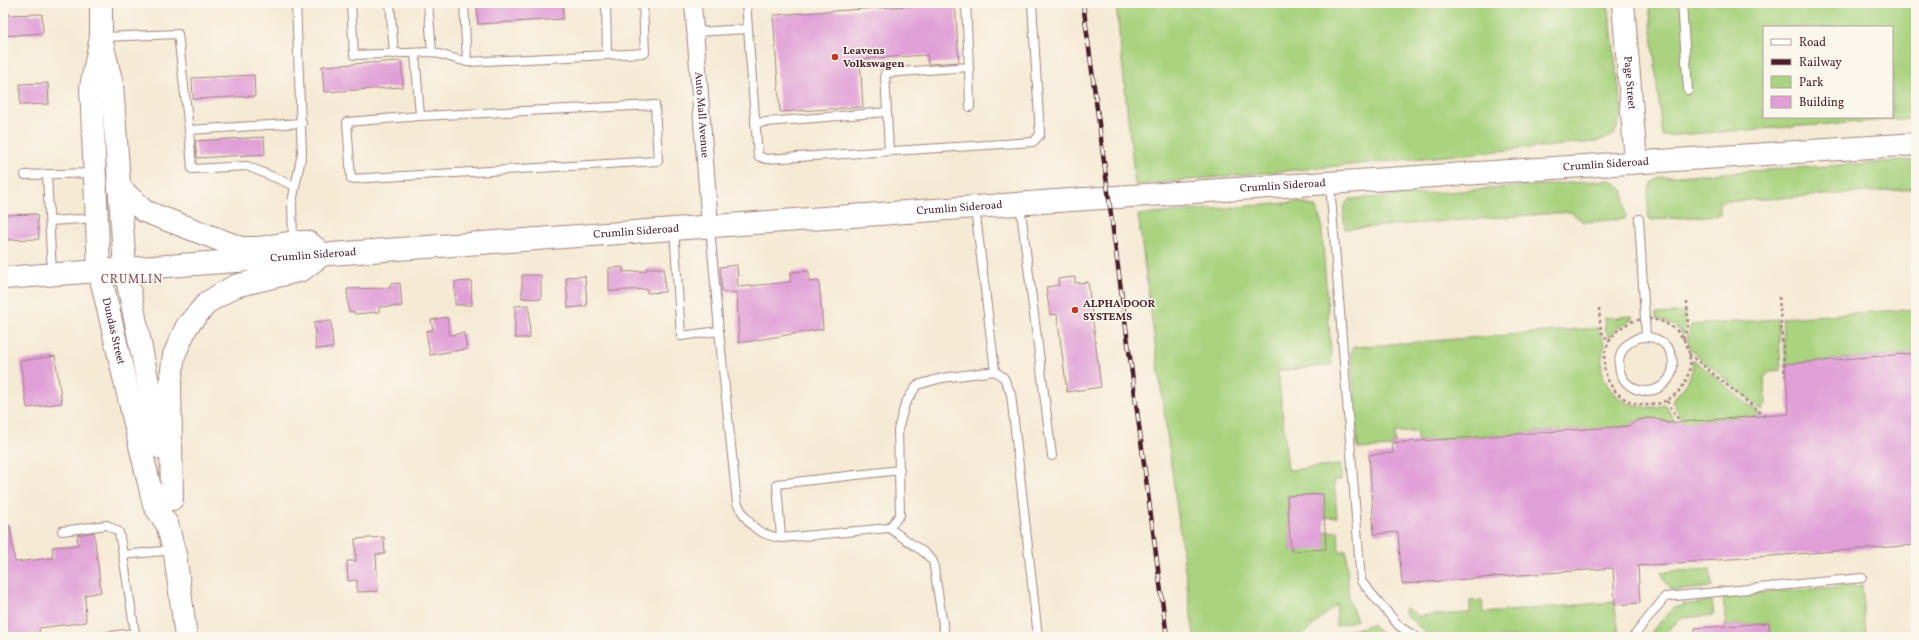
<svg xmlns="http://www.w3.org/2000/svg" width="1919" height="640" viewBox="0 0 1919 640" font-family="Vollkorn,serif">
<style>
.green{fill:#a9d37f;stroke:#7a7955;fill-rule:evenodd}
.building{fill:#e09fd7}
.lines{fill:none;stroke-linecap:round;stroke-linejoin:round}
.lane-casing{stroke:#a08480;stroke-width:10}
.street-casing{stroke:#a08480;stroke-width:18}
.secondary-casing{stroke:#a08480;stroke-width:24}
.primary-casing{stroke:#a08480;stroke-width:24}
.path{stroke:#a08480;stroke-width:2.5;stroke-dasharray:3 3;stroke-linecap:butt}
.lane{stroke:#fff;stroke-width:8}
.street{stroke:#fff;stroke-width:16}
.secondary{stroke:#fff;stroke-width:22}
.primary{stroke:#fff;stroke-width:22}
.rail-casing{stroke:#4a1f2b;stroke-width:4.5}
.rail{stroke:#fbf7ec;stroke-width:3;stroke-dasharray:9;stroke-linecap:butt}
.poi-dot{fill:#c8321e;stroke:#fbf7ec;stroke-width:1.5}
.labels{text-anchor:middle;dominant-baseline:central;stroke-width:3;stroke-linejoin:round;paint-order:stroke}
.poi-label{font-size:11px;font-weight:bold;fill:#4a1f2b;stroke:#fbf7ec;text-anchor:start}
.street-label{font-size:11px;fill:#4a1f2b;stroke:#fbf7ec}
.neighbourhood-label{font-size:12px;letter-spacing:1px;fill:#7e4c67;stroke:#fbf7ec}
</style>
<rect width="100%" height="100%" fill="#fbf7ec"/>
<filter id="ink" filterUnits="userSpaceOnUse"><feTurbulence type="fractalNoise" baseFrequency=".025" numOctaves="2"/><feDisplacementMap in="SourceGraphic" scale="8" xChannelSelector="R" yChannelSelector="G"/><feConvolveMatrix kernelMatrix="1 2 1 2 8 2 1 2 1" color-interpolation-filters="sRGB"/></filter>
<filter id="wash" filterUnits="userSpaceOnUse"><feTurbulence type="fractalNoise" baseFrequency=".012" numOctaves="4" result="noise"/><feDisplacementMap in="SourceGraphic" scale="16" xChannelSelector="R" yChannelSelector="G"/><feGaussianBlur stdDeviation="0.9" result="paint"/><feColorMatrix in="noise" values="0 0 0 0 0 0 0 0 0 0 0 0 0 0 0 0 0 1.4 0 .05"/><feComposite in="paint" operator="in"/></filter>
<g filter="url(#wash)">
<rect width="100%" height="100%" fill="#f5ead4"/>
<g class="green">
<path d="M 1116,3 L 1608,3 L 1622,113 L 1614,135 L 1594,142 L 1135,185 Z"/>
<path d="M 1649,3 L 1916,3 L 1916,118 L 1662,136 ZM 1764,27 L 1892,27 L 1892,117 L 1764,117 Z"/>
<path d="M 1916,160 L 1916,189 L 1720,202 L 1720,215 L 1651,220 L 1649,218 C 1648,201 1643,184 1661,177 Z"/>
<path d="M 1611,180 L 1624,191 L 1626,216 L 1625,219 L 1583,222 L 1571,212 L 1345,229 C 1344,218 1340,205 1351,199 Z"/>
<path d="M 1300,202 L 1315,207 L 1321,218 L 1332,365 L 1278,371 L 1288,470 L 1341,465 L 1341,480 L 1334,480 L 1337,517 L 1324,518 L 1322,494 L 1287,496 L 1291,551 L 1325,532 L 1338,531 L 1339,551 L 1346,550 L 1349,601 L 1357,620 L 1336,626 L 1337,604 L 1300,637 L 1292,637 L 1292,635 L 1276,637 L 1194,637 L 1138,215 Z"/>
<path d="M 1916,309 L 1916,353 L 1786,364 L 1782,318 Z"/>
<path d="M 1685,312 L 1686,325 L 1683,335 L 1675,326 L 1656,318 L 1656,314 Z"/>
<path d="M 1632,316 L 1632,320 L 1616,329 L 1609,338 L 1605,329 L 1604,318 Z"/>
<path d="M 1778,319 L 1781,370 L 1770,371 L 1764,378 L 1766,404 L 1762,407 L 1763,411 L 1692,351 L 1687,339 L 1691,325 Z"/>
<path d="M 1597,328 L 1605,345 C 1590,385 1626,416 1665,405 L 1676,422 C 1658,424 1647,410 1629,426 L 1417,441 L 1417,432 L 1395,432 L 1395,443 L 1392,443 L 1393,447 L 1358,449 L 1351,353 L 1353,347 Z"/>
<path d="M 1693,359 L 1762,416 L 1683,422 L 1672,401 L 1687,383 L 1692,371 Z"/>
<path d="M 1710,569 L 1712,587 L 1672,591 L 1666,583 L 1661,572 Z"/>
<path d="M 1862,585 L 1866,637 L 1770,637 L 1769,623 L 1726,626 L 1723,596 Z"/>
<path d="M 1482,600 L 1484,613 L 1614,602 L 1619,633 L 1614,637 L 1438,637 L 1426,633 L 1404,613 L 1404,610 L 1406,608 L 1418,616 L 1470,613 L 1470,601 Z"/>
<path d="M 1712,601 L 1714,615 L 1681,618 L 1661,637 L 1653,637 L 1652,631 L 1673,608 L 1683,605 Z"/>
<path d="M 1372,624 L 1384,637 L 1328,637 Z"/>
</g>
<g id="blocks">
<g class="building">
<path d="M 477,3 L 563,3 L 563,19 L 478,24 Z"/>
<path d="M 955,3 L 959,62 L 928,64 L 927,55 L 860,59 L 863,107 L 780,112 L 773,15 Z"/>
<path d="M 42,14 L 43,33 L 3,36 L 3,15 Z"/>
<path d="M 401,61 L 403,87 L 324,92 L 322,66 Z"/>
<path d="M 254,75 L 255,96 L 193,99 L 192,78 Z"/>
<path d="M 48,83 L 49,104 L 20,105 L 20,84 Z"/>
<path d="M 264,137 L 265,154 L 197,158 L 195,141 Z"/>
<path d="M 37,214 L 39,239 L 3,240 L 3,215 Z"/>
<path d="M 737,265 L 738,287 L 790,282 L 791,272 L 809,271 L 809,282 L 819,281 L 823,329 L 739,343 L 737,293 L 722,292 L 720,267 Z"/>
<path d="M 623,267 L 623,272 L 646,271 L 646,268 L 664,268 L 665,292 L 647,293 L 647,289 L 609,291 L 609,268 Z"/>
<path d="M 522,275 L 541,275 L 541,299 L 522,298 Z"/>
<path d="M 585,276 L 587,306 L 568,308 L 566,277 Z"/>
<path d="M 1075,277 L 1075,283 L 1088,282 L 1101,387 L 1067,392 L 1057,314 L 1050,315 L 1046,287 L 1059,285 L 1058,279 Z"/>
<path d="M 471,281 L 472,305 L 455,305 L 455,282 Z"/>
<path d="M 400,283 L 402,306 L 379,307 L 379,312 L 355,314 L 354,312 L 349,312 L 347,289 L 390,288 L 390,284 Z"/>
<path d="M 529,305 L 530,338 L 515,338 L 515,306 Z"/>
<path d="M 447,317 L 450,335 L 464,333 L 467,349 L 430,355 L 426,331 L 433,330 L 431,320 Z"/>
<path d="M 331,321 L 333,348 L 316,349 L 314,322 Z"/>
<path d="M 1916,353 L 1916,545 L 1638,566 L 1640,603 L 1615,605 L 1613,568 L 1402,584 L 1398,532 L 1374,534 L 1369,455 L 1393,453 L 1392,443 L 1629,426 L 1638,420 L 1648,418 L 1658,419 L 1667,423 L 1789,414 L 1785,364 Z"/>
<path d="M 55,356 L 62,403 L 27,408 L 20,361 Z"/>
<path d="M 1323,494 L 1326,549 L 1291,551 L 1287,496 Z"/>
<path d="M 3,525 L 10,525 L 15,562 L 53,558 L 52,547 L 78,545 L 77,535 L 94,532 L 101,592 L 85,595 L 86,622 L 39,628 L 40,637 L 3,637 Z"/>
<path d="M 384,537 L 385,554 L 376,554 L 378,591 L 357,592 L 357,580 L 348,581 L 347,561 L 356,561 L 355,539 Z"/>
<path d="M 1769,623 L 1770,637 L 1695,637 L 1695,628 Z"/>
</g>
</g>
</g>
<g filter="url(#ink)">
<use href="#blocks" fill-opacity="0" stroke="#a08480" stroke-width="1"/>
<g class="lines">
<defs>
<g id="lane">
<path d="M 351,3 L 354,55 L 432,52 L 467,62 L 607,55 L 606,3"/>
<path d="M 390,3 L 394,54"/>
<path d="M 428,3 L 432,52"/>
<path d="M 464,3 L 467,62"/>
<path d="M 746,3 L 758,156 L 766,159 L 1033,142 L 1040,135 L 1032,3"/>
<path d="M 1682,3 L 1688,90"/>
<path d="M 695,32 L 747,29"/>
<path d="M 102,37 L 178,34 L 189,130"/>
<path d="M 415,53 L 420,116 L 347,122 L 351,179 L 658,161 L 655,105 L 420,116"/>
<path d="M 607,55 L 645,53 L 643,3"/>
<path d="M 969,67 L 970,107"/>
<path d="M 755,123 L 887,112"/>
<path d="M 889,151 L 885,73 L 969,67 L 966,3"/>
<path d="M 47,174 L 52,274"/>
<path d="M 25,175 L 94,173"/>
<path d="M 1330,184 L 1361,581 L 1399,626 L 1416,637"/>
<path d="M 295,186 L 247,166 L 192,169 L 189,130 L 302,123"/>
<path d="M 1020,204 L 1052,456"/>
<path d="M 1639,219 L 1646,336"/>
<path d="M 50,221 L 97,218"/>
<path d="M 674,229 L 681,336 L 719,331 L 710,227"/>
<path d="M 293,241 L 292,202 L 302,153 L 296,3"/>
<path d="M 719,331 L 737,503 C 749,525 756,534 781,538 L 889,528 L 900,515 L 898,430 L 905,404 L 917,385 L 942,378 L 995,371 L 975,208"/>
<circle cx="1646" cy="364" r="27"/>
<path d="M 995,371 L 1004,378 L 1011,394 L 1038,637"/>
<path d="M 889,528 L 925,553 L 933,561 L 945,637"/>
<path d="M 62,531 L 107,525 L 119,532 L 123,555"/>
<path d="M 781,538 L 777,484 L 900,470"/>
<path d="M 103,637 L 135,633 L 123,555 L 173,550"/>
<path d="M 1633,637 L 1665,597 L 1862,578"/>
</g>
<g id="street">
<path id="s1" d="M 693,3 L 710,226"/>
</g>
<g id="secondary">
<path id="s2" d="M 1623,3 L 1636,162"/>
<path id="s3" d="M 3,278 L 1056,201 L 1916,144"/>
</g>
<g id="primary">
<path id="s4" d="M 101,3 L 101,37 L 91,87 L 99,270 L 154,505 L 167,524 L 175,554 L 186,637"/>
<path d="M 102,43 L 112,84 L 125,268 L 161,448"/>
<path d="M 119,187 L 144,211 L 241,248 L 259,248 L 294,242 L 308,242 L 323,254 L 302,270 L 235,286 L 208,302 L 187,326 L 174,355 L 170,386 L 172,499"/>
</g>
</defs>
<use href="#lane" class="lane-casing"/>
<use href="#street" class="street-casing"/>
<use href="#secondary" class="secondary-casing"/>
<use href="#primary" class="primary-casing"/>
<g class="path">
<path d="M 1779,297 L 1785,376"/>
<path d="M 1599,308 L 1601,331 L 1609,342"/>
<circle cx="1647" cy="362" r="43"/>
<path d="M 1683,339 L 1688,326 L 1687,302"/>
<path d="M 1689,354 L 1765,416"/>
<path d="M 1667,401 L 1680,422"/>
</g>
<use href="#lane" class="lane"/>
<use href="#street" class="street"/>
<use href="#secondary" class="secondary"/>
<use href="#primary" class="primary"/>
<defs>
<path id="rail" d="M 1083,3 L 1167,637"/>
</defs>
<use href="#rail" class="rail-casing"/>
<use href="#rail" class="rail"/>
</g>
</g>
<g class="poi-dot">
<circle cx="835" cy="57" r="4"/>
<circle cx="1075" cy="310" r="4"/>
</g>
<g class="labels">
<g class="poi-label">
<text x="843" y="51">Leavens<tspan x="843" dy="13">Volkswagen</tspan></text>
<text x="1083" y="304">ALPHA DOOR<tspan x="1083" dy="13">SYSTEMS</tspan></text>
</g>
<g class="street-label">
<text stroke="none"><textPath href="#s2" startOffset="80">Page Street</textPath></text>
<text stroke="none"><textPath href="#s1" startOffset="112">Auto Mall Avenue</textPath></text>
<text stroke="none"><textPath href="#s3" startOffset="1607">Crumlin Sideroad</textPath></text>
<text stroke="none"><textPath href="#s3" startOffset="1283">Crumlin Sideroad</textPath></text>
<text stroke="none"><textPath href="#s3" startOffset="959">Crumlin Sideroad</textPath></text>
<text stroke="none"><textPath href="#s3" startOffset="635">Crumlin Sideroad</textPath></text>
<text stroke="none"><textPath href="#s3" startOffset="311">Crumlin Sideroad</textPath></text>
<text stroke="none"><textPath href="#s4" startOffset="331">Dundas Street</textPath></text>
</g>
<g class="neighbourhood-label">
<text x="132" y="280">CRUMLIN</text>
</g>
</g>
<rect width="1919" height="640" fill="none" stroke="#fbf7ec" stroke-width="16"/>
<rect x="1763" y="26" width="130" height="92" fill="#fbf7ec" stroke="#b4a19f"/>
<rect x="1771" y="39" width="20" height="6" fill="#ffffff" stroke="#b4a19f"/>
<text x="1799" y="46" font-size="12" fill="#4a1f2b">Road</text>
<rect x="1771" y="59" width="20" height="6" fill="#4a1f2b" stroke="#b4a19f"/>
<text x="1799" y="66" font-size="12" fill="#4a1f2b">Railway</text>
<rect x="1771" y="76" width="20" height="12" fill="#a9d37f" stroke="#b4a19f"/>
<text x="1799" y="86" font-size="12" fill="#4a1f2b">Park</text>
<rect x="1771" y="96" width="20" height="12" fill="#e09fd7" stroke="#b4a19f"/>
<text x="1799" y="106" font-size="12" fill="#4a1f2b">Building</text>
</svg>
